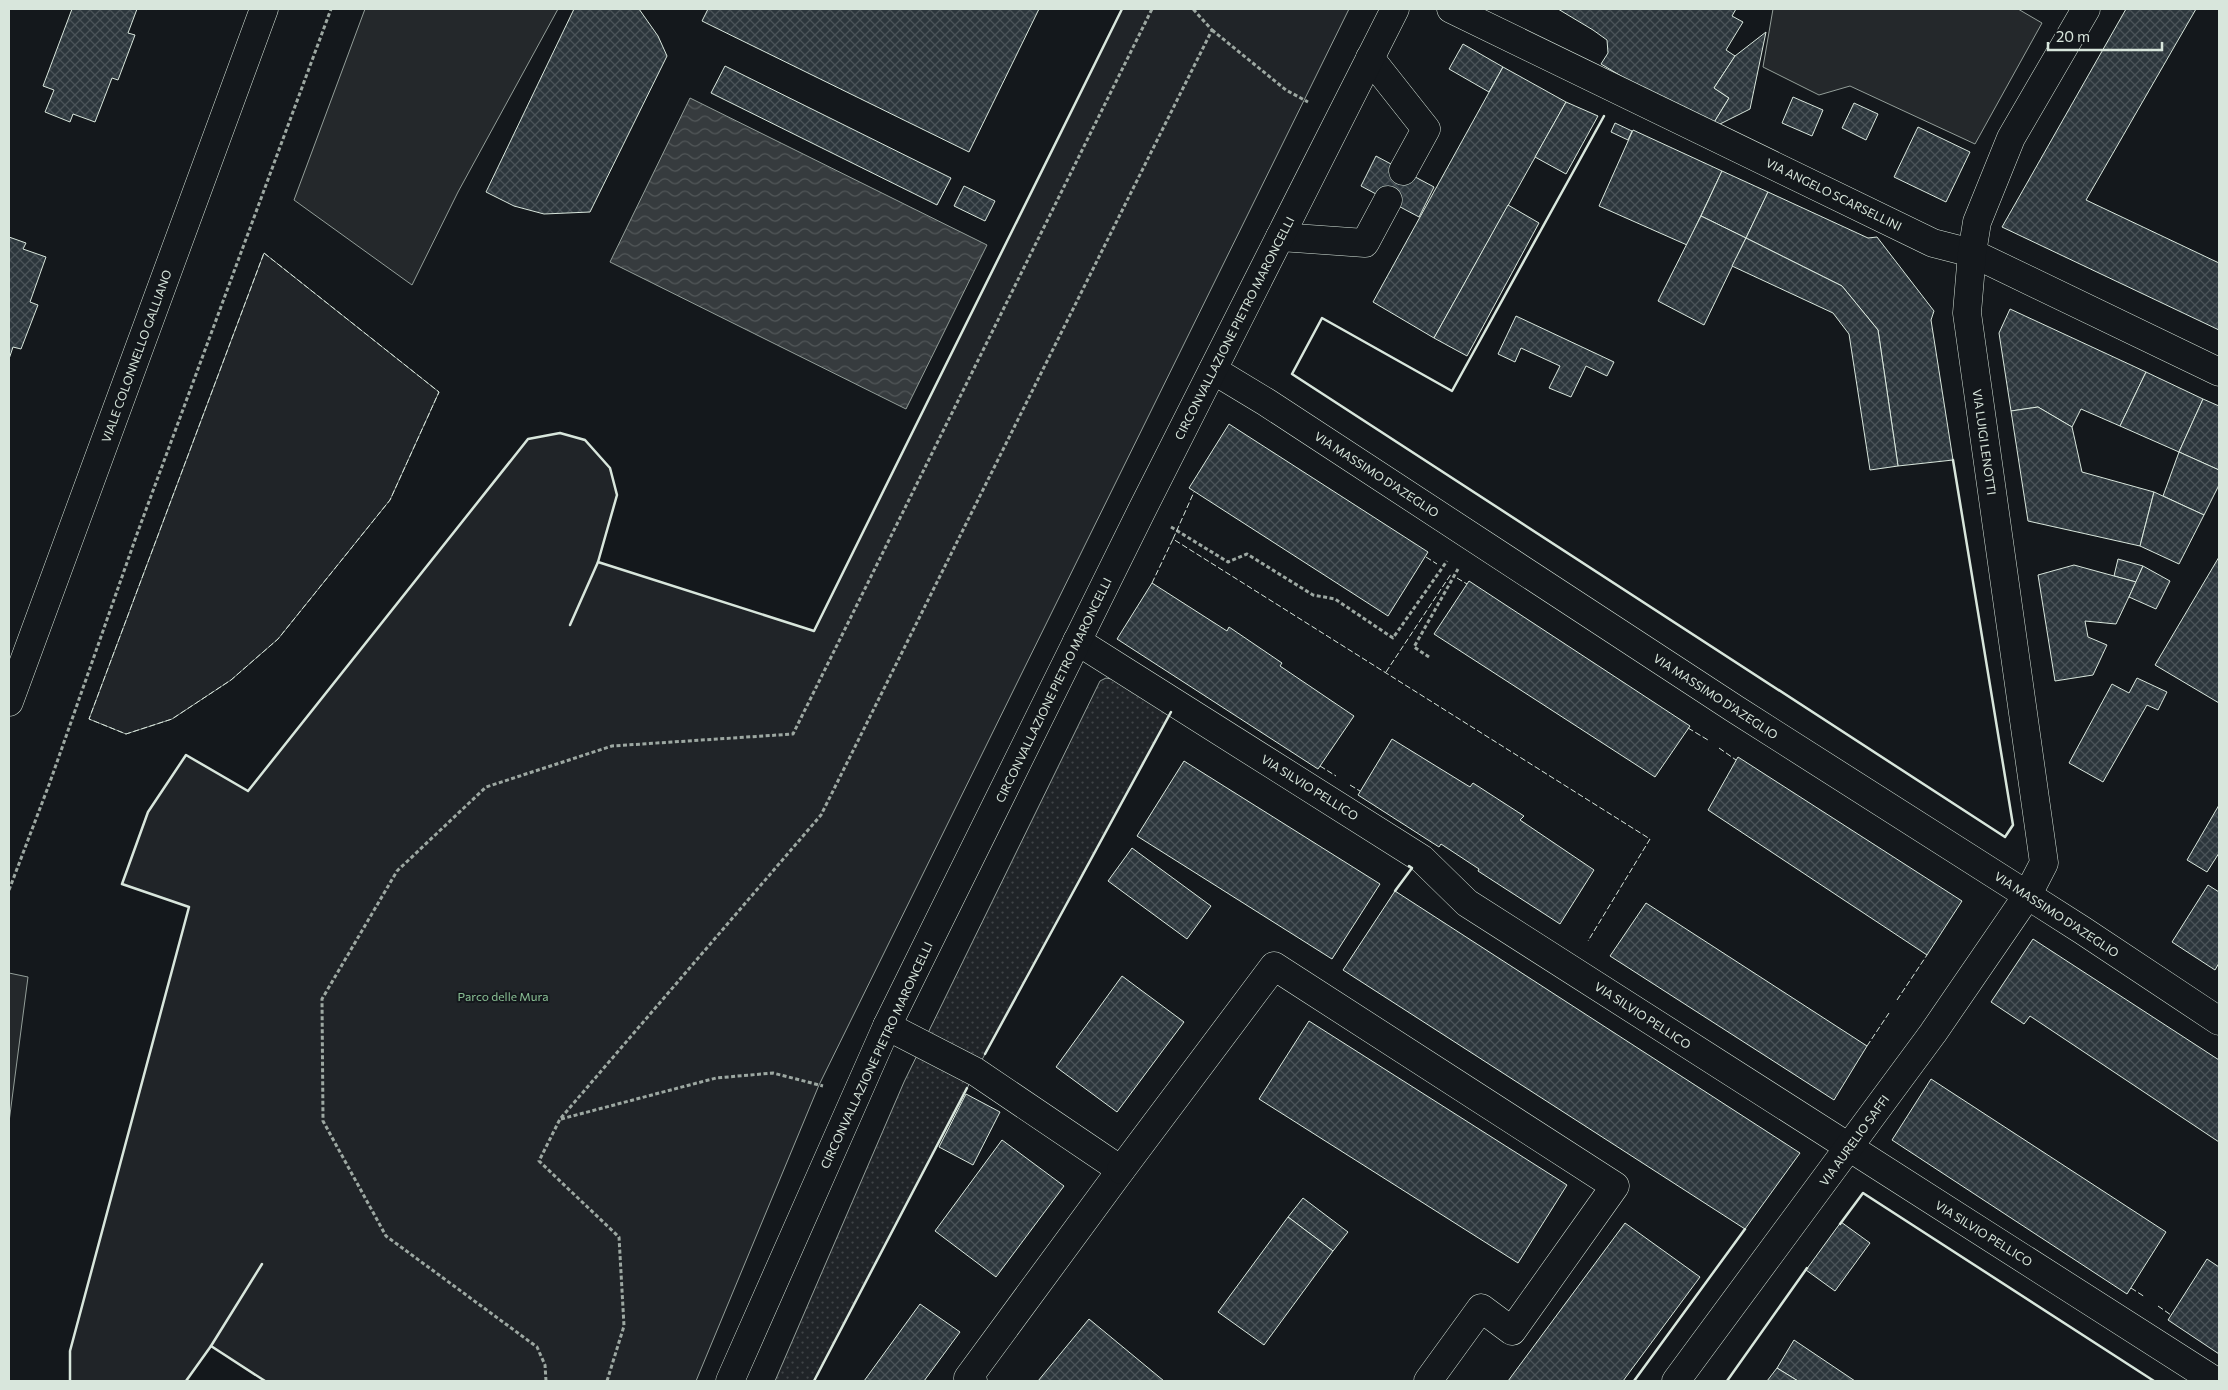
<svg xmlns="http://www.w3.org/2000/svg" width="2228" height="1390" viewBox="0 0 2228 1390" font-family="Commissioner,sans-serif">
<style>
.grass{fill:url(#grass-dots);stroke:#939e99}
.park{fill:#202428;stroke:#939e99}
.parking{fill:#24282b;stroke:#939e99}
.water{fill:url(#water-waves);stroke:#939e99}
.building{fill:url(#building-cross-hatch);stroke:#d8e6dc}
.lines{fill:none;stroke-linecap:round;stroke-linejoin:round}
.minor-casing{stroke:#d8e6dc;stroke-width:29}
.major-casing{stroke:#d8e6dc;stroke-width:29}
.path{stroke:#9da8a2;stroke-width:3;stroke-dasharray:4 2.5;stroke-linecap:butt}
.minor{stroke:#14181c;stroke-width:28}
.major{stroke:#14181c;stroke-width:28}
.fence{stroke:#d8e6dc;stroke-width:1;stroke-dasharray:6 2.5;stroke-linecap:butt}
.wall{stroke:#d8e6dc;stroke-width:2.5}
.labels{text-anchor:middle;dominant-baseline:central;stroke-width:4;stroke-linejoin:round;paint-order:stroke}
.street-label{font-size:12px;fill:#d8e6dc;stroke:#14181c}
.park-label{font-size:12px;fill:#8ac095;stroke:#14181c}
</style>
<defs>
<pattern id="grass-dots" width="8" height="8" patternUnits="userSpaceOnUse" patternTransform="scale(1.25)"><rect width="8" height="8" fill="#202428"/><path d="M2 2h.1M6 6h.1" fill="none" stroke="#404447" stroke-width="1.8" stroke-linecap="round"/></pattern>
<pattern id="water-waves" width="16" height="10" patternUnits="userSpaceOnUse" patternTransform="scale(1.25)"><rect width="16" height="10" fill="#363b3e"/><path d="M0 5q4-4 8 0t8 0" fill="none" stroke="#525759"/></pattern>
<pattern id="building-cross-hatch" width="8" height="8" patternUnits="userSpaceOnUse" patternTransform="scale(1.25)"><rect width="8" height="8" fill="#2c363c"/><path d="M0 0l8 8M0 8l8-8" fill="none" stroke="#4a5358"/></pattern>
</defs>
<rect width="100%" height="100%" fill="#14181c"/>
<path class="grass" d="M 1106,678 L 1117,680 L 1171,712 L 985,1054 L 814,1381 L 775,1381 L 904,1082 L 1100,681 Z"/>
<g class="park">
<path d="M 1122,9 L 1349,9 L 819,1085 L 696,1381 L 265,1381 L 211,1346 L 186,1381 L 70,1381 L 70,1351 L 189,907 L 122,884 L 148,812 L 186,755 L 248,791 L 528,439 L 560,433 L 585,440 L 610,468 L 617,495 L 598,562 L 814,631 Z"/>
<path d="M 264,253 L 439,392 L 390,500 L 278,639 L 231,680 L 172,719 L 126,734 L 89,719 Z"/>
</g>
<g class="parking">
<path d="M 365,9 L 558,9 L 458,192 L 412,285 L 294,200 Z"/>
<path d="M 1773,9 L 2018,9 L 2042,23 L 1975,144 L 1850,86 L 1819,95 L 1763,67 Z"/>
<path d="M 9,973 L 28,977 L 9,1122 Z"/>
</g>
<path class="water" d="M 690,98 L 987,245 L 906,409 L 610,262 Z"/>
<g class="building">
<path d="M 72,9 L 137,9 L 128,33 L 135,35 L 118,80 L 112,78 L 95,122 L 73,114 L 70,122 L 45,112 L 54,90 L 43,86 Z"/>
<path d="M 574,9 L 639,9 L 658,36 L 667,56 L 590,212 L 544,214 L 514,206 L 486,192 Z"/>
<path d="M 708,9 L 1039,9 L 969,152 L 702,21 Z"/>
<path d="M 1558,9 L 1736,9 L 1732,16 L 1743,22 L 1726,50 L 1735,56 L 1714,88 L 1729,98 L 1710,129 L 1601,64 L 1608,53 L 1607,40 L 1593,30 Z"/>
<path d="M 2126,9 L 2196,9 L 2086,200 L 2219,263 L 2219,330 L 2002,227 Z"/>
<path d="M 1766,32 L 1750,109 L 1710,129 L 1729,98 L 1714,88 L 1735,56 Z"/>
<path d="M 1463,44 L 1503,67 L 1489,92 L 1449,69 Z"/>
<path d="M 725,66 L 951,178 L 937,205 L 711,93 Z"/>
<path d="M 1503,67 L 1566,102 L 1434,338 L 1373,302 Z"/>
<path d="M 1793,97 L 1823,110 L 1812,136 L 1782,123 Z"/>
<path d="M 1566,102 L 1598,116 L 1566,174 L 1535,157 Z"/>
<path d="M 1854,103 L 1878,114 L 1866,140 L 1842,128 Z"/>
<path d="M 1615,123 L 1632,131 L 1628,140 L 1611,132 Z"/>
<path d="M 1918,127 L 1970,152 L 1946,202 L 1894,177 Z"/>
<path d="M 1633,130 L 1722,171 L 1687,245 L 1599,206 Z"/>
<path d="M 1376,156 L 1434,187 L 1419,217 L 1361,186 Z"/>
<path d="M 1722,171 L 1768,192 L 1746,238 L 1701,216 Z"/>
<path d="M 964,186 L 995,201 L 985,221 L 954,206 Z"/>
<path d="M 1768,192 L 1868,238 L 1877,237 L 1934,311 L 1931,320 L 1953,460 L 1898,466 L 1878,330 L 1842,286 L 1746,238 Z"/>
<path d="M 1508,205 L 1539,223 L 1467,356 L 1434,338 Z"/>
<path d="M 1701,216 L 1746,238 L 1704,325 L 1658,301 Z"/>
<path d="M 9,237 L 26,243 L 23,249 L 46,257 L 30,302 L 38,305 L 21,349 L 13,347 L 9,359 Z"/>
<path d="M 1746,238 L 1842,286 L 1878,330 L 1898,466 L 1870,470 L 1849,334 L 1833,313 L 1732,266 Z"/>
<path d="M 2010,309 L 2146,372 L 2120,426 L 2081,409 L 2072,427 L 2038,407 L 2011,411 L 1999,333 Z"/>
<path d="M 1516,316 L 1614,362 L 1607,376 L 1586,366 L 1571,397 L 1549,388 L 1560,366 L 1521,348 L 1515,362 L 1498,354 Z"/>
<path d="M 2146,372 L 2203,399 L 2179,452 L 2120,426 Z"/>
<path d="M 2203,399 L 2219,406 L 2219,470 L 2179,452 Z"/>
<path d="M 2038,407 L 2072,427 L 2082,472 L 2154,492 L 2140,546 L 2028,521 L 2011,411 Z"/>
<path d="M 1229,424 L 1428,552 L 1388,616 L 1189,488 Z"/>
<path d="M 2179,452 L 2219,470 L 2219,485 L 2204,515 L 2163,496 Z"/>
<path d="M 2154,492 L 2204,515 L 2179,564 L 2140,546 Z"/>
<path d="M 2219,557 L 2219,703 L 2155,665 Z"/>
<path d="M 2118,559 L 2143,566 L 2136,582 L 2114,576 Z"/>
<path d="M 2074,565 L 2136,582 L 2116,624 L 2085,621 L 2088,637 L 2107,645 L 2093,675 L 2055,681 L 2038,575 Z"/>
<path d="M 2143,566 L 2170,581 L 2156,609 L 2129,597 Z"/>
<path d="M 1469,581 L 1690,726 L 1655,777 L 1434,634 Z"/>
<path d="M 1152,583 L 1227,631 L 1229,627 L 1282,663 L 1280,666 L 1354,716 L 1318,769 L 1117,639 Z"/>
<path d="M 2137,678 L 2167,692 L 2158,710 L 2147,705 L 2103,782 L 2069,763 L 2112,684 L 2129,693 Z"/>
<path d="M 1392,739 L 1470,787 L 1473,783 L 1524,816 L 1520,820 L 1594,870 L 1560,924 L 1478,871 L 1479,869 L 1441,844 L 1439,847 L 1358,795 Z"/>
<path d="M 1738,757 L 1962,901 L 1927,955 L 1708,810 Z"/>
<path d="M 1184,761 L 1380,884 L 1332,959 L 1137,836 Z"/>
<path d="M 2219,805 L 2219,853 L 2207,872 L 2187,860 Z"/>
<path d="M 1132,848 L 1211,906 L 1187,939 L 1108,881 Z"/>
<path d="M 2208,885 L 2219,892 L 2219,963 L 2215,970 L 2172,942 Z"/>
<path d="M 1395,891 L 1800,1153 L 1745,1229 L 1343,970 Z"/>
<path d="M 1646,903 L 1867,1046 L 1834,1100 L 1610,956 Z"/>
<path d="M 2033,939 L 2219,1060 L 2219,1142 L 2030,1016 L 2024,1024 L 1991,1002 Z"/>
<path d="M 1122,976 L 1184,1022 L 1117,1112 L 1056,1067 Z"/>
<path d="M 1309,1021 L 1567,1185 L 1518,1263 L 1259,1099 Z"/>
<path d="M 1931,1079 L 2166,1232 L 2127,1294 L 1892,1140 Z"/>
<path d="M 966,1094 L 1000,1112 L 973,1165 L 939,1147 Z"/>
<path d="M 1002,1140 L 1064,1186 L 996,1277 L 935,1231 Z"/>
<path d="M 1303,1198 L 1348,1232 L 1333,1251 L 1288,1217 Z"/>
<path d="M 1288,1217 L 1333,1251 L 1264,1345 L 1218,1312 Z"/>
<path d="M 1841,1222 L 1870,1243 L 1835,1291 L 1806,1270 Z"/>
<path d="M 1625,1223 L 1700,1277 L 1623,1381 L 1508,1381 Z"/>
<path d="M 2207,1259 L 2219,1267 L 2219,1354 L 2168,1320 Z"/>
<path d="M 920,1304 L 960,1332 L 924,1381 L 864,1381 Z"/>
<path d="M 1089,1319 L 1164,1381 L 1038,1381 Z"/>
<path d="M 1794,1340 L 1855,1381 L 1798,1381 L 1777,1368 Z"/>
<path d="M 1777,1368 L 1798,1381 L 1767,1381 Z"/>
</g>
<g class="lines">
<defs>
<g id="minor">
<path d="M 1451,9 L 1933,243 L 1972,253 L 2219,372"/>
<path d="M 1370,58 L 1426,129 L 1403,171"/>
<path d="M 1280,237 L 1365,243 L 1388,200"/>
<path d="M 1213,370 L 1266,402 L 1735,709 L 2082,930 L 2219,1021"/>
<path d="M 1077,641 L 1422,859 L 1467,903 L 2215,1381"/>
<path d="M 887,1026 L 976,1072 L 1121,1170 L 968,1378 L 973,1381"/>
<path d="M 1121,1170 L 1274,966 L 1615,1186 L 1512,1331 L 1481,1308 L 1428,1381"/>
<path d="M 730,1381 L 887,1026 L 1141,512 L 1395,9"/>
<path d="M 1676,1381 L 1933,1033 L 2027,896 L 2044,863 L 1967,313 L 1972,253 L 1977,222 L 2011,138 L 2086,9"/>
</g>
<path id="major" d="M 9,702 L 264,9"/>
</defs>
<use href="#minor" class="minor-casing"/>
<use href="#major" class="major-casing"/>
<g class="path">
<path d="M 1212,30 L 1286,90 L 1308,102"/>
<path d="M 1171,527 L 1228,562 L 1247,554 L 1313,595 L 1335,599 L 1393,638 L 1447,561"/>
<path d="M 1429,657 L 1414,647 L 1458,569"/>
<path d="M 9,890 L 50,782 L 137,534 L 331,9"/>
<path d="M 561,1119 L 716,1078 L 773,1073 L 823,1086"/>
<path d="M 546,1381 L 545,1365 L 537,1347 L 386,1236 L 323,1121 L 322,999 L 397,871 L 486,787 L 612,746 L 793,734 L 1152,9"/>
<path d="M 607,1381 L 624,1326 L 619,1237 L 539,1161 L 560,1119 L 821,815 L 1212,30 L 1193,9"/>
</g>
<use href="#minor" class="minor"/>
<use href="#major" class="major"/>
<g class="fence">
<path d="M 264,253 L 439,392 L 390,500 L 278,639 L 231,680 L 172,719 L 126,734 L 89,719 Z"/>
<path d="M 1173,539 L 1194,492"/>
<path d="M 1426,557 L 1437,564"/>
<path d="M 1457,578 L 1467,584"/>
<path d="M 1152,583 L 1173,539 L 1650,839 L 1588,941"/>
<path d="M 1386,672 L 1451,574"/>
<path d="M 1688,728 L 1708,740"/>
<path d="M 1719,748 L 1736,760"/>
<path d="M 1320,766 L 1336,776"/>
<path d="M 1350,785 L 1360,791"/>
<path d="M 1897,1000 L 1927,955"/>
<path d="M 1867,1046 L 1889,1013"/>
<path d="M 2131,1288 L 2145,1297"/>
<path d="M 2158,1306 L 2171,1315"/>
</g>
<g class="wall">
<path d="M 1604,116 L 1452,391 L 1322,318 L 1292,374 L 2005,837 L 2013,825 L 1953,460"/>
<path d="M 570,625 L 598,562"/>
<path d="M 1395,891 L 1412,868 L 1409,866"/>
<path d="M 985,1054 L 1171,712"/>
<path d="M 1840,1224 L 1863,1193 L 2154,1381"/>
<path d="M 211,1346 L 262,1264"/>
<path d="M 70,1381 L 70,1351 L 189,907 L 122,884 L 148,812 L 186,755 L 248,791 L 528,439 L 560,433 L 585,440 L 610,468 L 617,495 L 598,562 L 814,631 L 1122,9"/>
<path d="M 186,1381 L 211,1346 L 265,1381"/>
<path d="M 814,1381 L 967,1088"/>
<path d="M 1634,1381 L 1745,1229"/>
<path d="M 1727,1381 L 1807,1268"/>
</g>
</g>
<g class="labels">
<g class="street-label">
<text transform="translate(1834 194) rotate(26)">VIA ANGELO SCARSELLINI</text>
<text transform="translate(1234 328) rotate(-63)">CIRCONVALLAZIONE PIETRO MARONCELLI</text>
<text transform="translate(136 356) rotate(-70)">VIALE COLONNELLO GALLIANO</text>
<text transform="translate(1985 442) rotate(82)">VIA LUIGI LENOTTI</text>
<text transform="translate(1377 474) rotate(33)">VIA MASSIMO D'AZEGLIO</text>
<text transform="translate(1053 690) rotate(-64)">CIRCONVALLAZIONE PIETRO MARONCELLI</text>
<text transform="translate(1716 696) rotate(33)">VIA MASSIMO D'AZEGLIO</text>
<text transform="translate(1310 787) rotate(32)">VIA SILVIO PELLICO</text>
<text transform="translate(2057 914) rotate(33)">VIA MASSIMO D'AZEGLIO</text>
<text transform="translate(1643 1015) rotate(33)">VIA SILVIO PELLICO</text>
<text transform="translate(876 1055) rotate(-65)">CIRCONVALLAZIONE PIETRO MARONCELLI</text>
<text transform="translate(1854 1140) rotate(-54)">VIA AURELIO SAFFI</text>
<text transform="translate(1984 1233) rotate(32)">VIA SILVIO PELLICO</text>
</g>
<g class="park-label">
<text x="503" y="996">Parco delle Mura</text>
</g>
</g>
<rect width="2228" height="1390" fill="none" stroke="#d8e6dc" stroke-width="20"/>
<path d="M2048 42v8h114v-8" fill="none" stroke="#d8e6dc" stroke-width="2.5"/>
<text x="2056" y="42" font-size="15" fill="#d8e6dc" stroke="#14181c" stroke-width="4" paint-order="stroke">20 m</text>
</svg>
